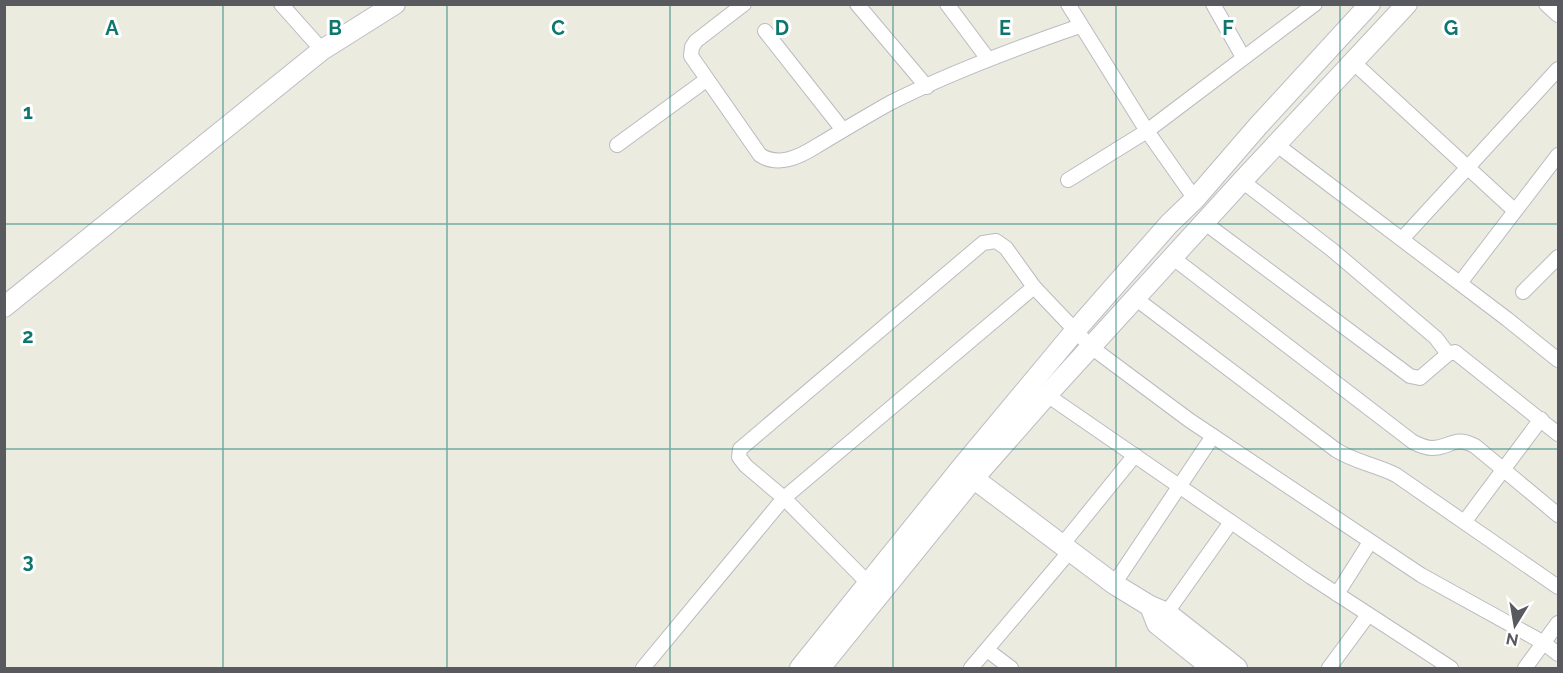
<svg xmlns="http://www.w3.org/2000/svg" width="1563" height="673" viewBox="0 0 1563 673" font-family="Raleway,sans-serif">
<style>
.lines{fill:none;stroke-linecap:round;stroke-linejoin:round}
.street-casing{stroke:#babbc1;stroke-width:16}
.secondary-casing{stroke:#bcbdc5;stroke-width:22}
.street{stroke:#fff;stroke-width:14}
.secondary{stroke:#fff;stroke-width:20}
.grid{fill:none;stroke:#0f766e;stroke-width:1.5;stroke-opacity:0.55}
.grid-label{font-size:20px;text-anchor:middle;font-weight:bold;fill:#0f766e;stroke:#fff;stroke-width:6;stroke-linejoin:round;paint-order:stroke}
</style>
<rect width="100%" height="100%" fill="#ebebdf"/>
<g class="lines">
<defs>
<g id="street">
<path d="M 281,4 L 322,50"/>
<path d="M 744,4 L 696,41 L 692,47 L 691,56 L 760,155 C 778,167 799,157 815,147 C 840,132 865,117 890,103 C 951,72 1016,48 1080,26"/>
<path d="M 857,4 L 927,87"/>
<path d="M 947,4 L 988,59"/>
<path d="M 1068,4 L 1147,131 L 1195,199"/>
<path d="M 1213,4 L 1243,57"/>
<path d="M 1546,4 L 1558,15"/>
<path d="M 765,31 L 843,130"/>
<path d="M 1353,62 L 1514,210"/>
<path d="M 617,145 L 706,80"/>
<path d="M 1277,145 L 1507,319 L 1558,360"/>
<path d="M 1068,180 L 1147,131 L 1315,4"/>
<path d="M 1242,181 L 1331,249 L 1436,338 L 1448,354"/>
<path d="M 1205,223 L 1410,376 L 1420,378 L 1448,354 L 1455,352 L 1558,434"/>
<path d="M 1402,239 L 1558,69"/>
<path d="M 1173,258 L 1413,442 C 1419,445 1426,448 1432,448 C 1451,448 1453,435 1475,446 L 1558,515"/>
<path d="M 1460,283 L 1558,155"/>
<path d="M 1523,292 L 1558,257"/>
<path d="M 1135,298 L 1336,450 C 1355,462 1376,465 1396,475 L 1558,587"/>
<path d="M 1047,395 L 1311,577 L 1451,668"/>
<path d="M 1465,521 L 1541,419"/>
<path d="M 1062,545 L 1135,455"/>
<path d="M 869,584 L 784,498 L 746,466 L 739,457 L 740,449 L 983,243 L 996,241 L 1006,248 L 1034,287 L 1091,347 L 1189,420 L 1421,575 L 1544,643 L 1558,654"/>
<path d="M 1114,584 L 1213,436"/>
<path d="M 1337,594 L 1370,542"/>
<path d="M 1163,618 L 1231,522"/>
<path d="M 987,650 L 1011,668"/>
<path d="M 643,668 L 784,498 L 1034,287"/>
<path d="M 971,668 L 1070,551"/>
<path d="M 1329,668 L 1368,615"/>
<path d="M 1525,668 L 1558,623"/>
</g>
<g id="secondary">
<path d="M 4,307 L 322,50 L 395,4"/>
<path d="M 965,472 L 1114,584 L 1150,606 L 1167,613 L 1237,668"/>
<path d="M 1150,606 L 1157,624 L 1212,668"/>
<path d="M 800,668 L 961,468 L 1075,331 L 1169,224 L 1195,199 L 1258,126 L 1370,4"/>
<path d="M 820,668 L 974,478 L 1047,395 L 1242,181 L 1407,4"/>
</g>
</defs>
<use href="#street" class="street-casing"/>
<use href="#secondary" class="secondary-casing"/>
<use href="#street" class="street"/>
<use href="#secondary" class="secondary"/>
</g>
<path class="grid" d="M 223,4 L 223,668M 447,4 L 447,668M 670,4 L 670,668M 893,4 L 893,668M 1116,4 L 1116,668M 1340,4 L 1340,668M 4,224 L 1558,224M 4,449 L 1558,449"/>
<g class="grid-label">
<text x="112" y="35">A</text>
<text x="335" y="35">B</text>
<text x="558" y="35">C</text>
<text x="782" y="35">D</text>
<text x="1005" y="35">E</text>
<text x="1228" y="35">F</text>
<text x="1451" y="35">G</text>
<text x="28" y="119">1</text>
<text x="28" y="343">2</text>
<text x="28" y="568">3</text>
</g>
<rect width="1563" height="673" fill="none" stroke="#585a60" stroke-width="12"/>
<g transform="translate(1515 625) rotate(191)" stroke="#ffffff" stroke-width="4.5" paint-order="stroke">
<path d="M0-4.5L10 22L0 15L-10 22Z" fill="#585a60"/>
<text y="-9" font-size="16" font-weight="bold" text-anchor="middle" fill="#585a60">N</text>
</g>
</svg>
